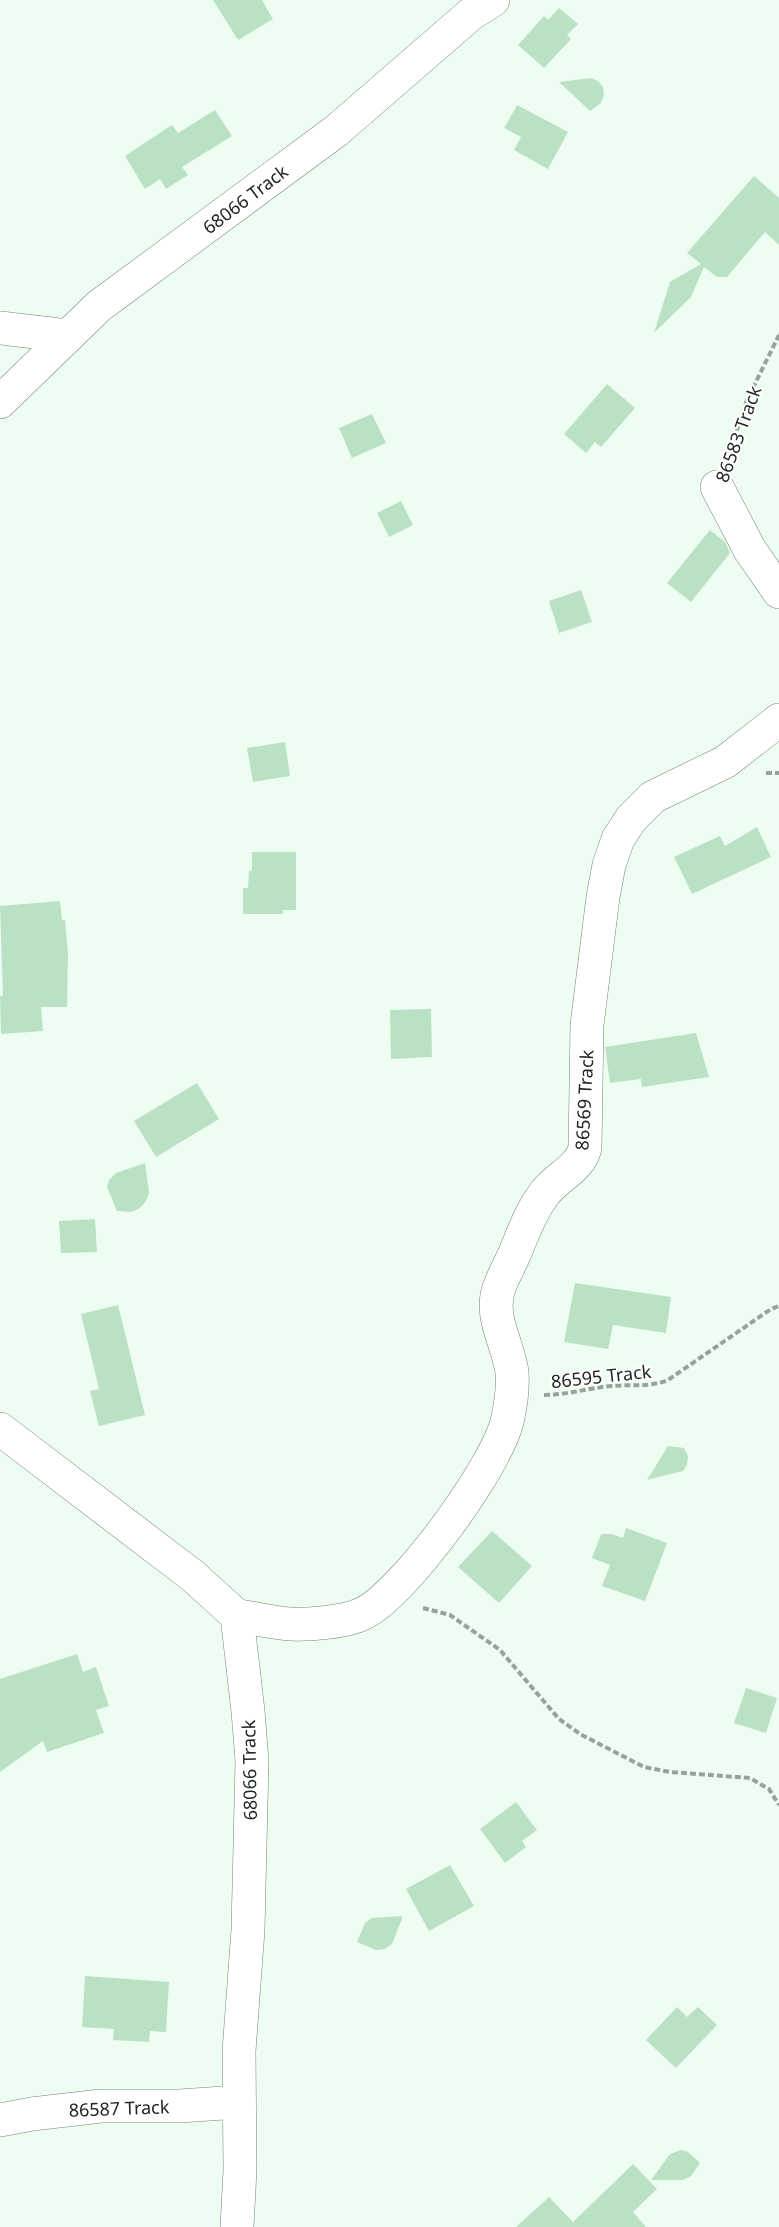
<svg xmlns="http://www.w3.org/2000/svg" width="779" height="2227" viewBox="0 0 779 2227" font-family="'Noto Sans',sans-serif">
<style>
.building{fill:#bbe1c4}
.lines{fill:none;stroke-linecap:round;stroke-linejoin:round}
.street-casing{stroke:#768479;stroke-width:34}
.path{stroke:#97a39a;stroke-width:4;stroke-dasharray:6 3;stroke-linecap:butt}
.street{stroke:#fff;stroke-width:33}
.labels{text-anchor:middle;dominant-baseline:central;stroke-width:4.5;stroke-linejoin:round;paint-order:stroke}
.street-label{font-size:18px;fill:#212723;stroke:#fff}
</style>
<rect width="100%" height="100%" fill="#edfdf1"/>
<g class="building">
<path d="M 213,0 L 262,0 L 273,19 L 238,40 Z"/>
<path d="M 559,8 L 578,24 L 567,35 L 571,39 L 544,68 L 518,45 L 544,16 L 548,20 Z"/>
<path d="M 591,78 L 598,81 L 603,87 L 604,95 L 601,103 L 590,111 L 559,82 Z"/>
<path d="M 517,105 L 568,132 L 548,169 L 514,150 L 521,137 L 504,128 Z"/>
<path d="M 215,110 L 232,136 L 182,167 L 188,175 L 166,189 L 160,179 L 145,189 L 125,156 L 172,125 L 178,133 Z"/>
<path d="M 754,176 L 779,198 L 779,245 L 765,232 L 727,277 L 717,277 L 704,267 L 691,297 L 654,333 L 670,282 L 701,264 L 687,253 Z"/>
<path d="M 607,384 L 635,408 L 601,447 L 595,442 L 586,453 L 564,434 Z"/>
<path d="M 372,414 L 386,443 L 352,458 L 339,428 Z"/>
<path d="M 401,501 L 413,525 L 389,537 L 377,513 Z"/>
<path d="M 710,530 L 725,542 L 730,553 L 691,602 L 667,583 Z"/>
<path d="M 581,590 L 592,622 L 559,633 L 549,601 Z"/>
<path d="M 285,742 L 290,776 L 253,782 L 247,748 Z"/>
<path d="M 757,827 L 771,857 L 692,894 L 674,857 L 720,836 L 725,846 Z"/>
<path d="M 252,852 L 296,852 L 296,910 L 283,910 L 283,914 L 243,914 L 243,888 L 248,888 L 249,871 L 252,871 Z"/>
<path d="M 60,901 L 62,920 L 65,920 L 68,953 L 67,1007 L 41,1007 L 43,1031 L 1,1034 L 0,996 L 3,996 L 0,906 Z"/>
<path d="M 431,1009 L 432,1057 L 391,1059 L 390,1010 Z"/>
<path d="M 696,1033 L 709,1077 L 642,1087 L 641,1079 L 610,1083 L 605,1047 Z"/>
<path d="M 197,1083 L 219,1119 L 156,1157 L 134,1121 Z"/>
<path d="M 145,1163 L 149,1193 L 146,1201 L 140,1208 L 131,1212 L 117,1211 L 107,1187 L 109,1180 L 116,1173 Z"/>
<path d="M 95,1219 L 97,1252 L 61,1253 L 59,1221 Z"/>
<path d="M 575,1283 L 671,1297 L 666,1333 L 613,1325 L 608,1349 L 564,1342 Z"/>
<path d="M 118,1305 L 145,1415 L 99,1426 L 90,1391 L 99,1389 L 81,1314 Z"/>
<path d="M 668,1446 L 684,1448 L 688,1456 L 687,1465 L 683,1471 L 647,1480 Z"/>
<path d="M 626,1528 L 667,1543 L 645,1601 L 602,1586 L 610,1565 L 592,1558 L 601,1534 L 612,1534 L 623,1538 Z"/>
<path d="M 492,1531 L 532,1566 L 499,1603 L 458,1567 Z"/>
<path d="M 77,1654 L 83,1672 L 96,1667 L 109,1706 L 96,1710 L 104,1733 L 47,1752 L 43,1741 L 0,1772 L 0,1679 Z"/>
<path d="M 746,1688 L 777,1698 L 766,1733 L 734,1723 Z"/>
<path d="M 516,1802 L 537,1830 L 522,1841 L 526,1847 L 505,1863 L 480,1829 Z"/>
<path d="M 450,1865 L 474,1906 L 429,1931 L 406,1889 Z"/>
<path d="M 403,1916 L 392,1944 L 385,1949 L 376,1950 L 357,1942 L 365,1923 L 372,1918 Z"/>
<path d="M 85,1976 L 169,1982 L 166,2032 L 150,2031 L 149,2042 L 113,2040 L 114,2029 L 82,2027 Z"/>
<path d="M 677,2007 L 687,2017 L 698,2007 L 717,2025 L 676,2068 L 646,2040 Z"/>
<path d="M 681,2150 L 688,2152 L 700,2163 L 691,2176 L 683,2180 L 651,2180 L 670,2154 Z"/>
<path d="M 633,2164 L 657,2189 L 633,2212 L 646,2227 L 516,2227 L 549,2197 L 573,2222 Z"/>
</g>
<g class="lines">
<defs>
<g id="street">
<path d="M 0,328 L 68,336"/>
<path d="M 0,402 L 99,306 L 336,131 L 471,14 L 493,0"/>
<path d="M 717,487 L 750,550 L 779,592"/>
<path d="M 0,1429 L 193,1576 L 237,1616 L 248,1711 L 252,1761 L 248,1930 L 239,2051 L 240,2170 L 237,2227"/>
<path d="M 237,1616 C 255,1618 273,1623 291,1624 C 309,1625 345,1622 362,1614 C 403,1596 501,1461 508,1417 C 511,1403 513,1385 512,1372 C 508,1343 489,1317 499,1288 C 503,1277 509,1266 514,1255 C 523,1234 530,1213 544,1194 C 556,1177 580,1169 585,1148 L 587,1025 L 603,897 L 609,865 L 618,839 L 631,819 L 653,797 L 725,762 L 779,720"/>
<path d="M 0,2120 L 32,2114 L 101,2106 L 179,2106 L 239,2102"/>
</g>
</defs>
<use href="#street" class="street-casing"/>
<g class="path">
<path d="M 728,456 L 747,400 L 779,335"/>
<path d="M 766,773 L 779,773"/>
<path d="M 544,1395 C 567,1395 588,1388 611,1386 C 631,1384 648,1388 668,1380 L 771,1309 L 779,1306"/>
<path d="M 423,1608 L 450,1615 L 500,1650 L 559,1719 L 580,1734 L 644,1767 L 670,1772 L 750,1778 L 769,1789 L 779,1805"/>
</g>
<use href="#street" class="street"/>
</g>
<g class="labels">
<g class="street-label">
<text transform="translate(245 199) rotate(-37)">68066 Track</text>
<text transform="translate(738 434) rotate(-70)">86583 Track</text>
<text transform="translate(584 1100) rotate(-87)">86569 Track</text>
<text transform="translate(601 1376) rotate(-6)">86595 Track</text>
<text transform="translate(249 1770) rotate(-91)">68066 Track</text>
<text transform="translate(119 2108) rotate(-2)">86587 Track</text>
</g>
</g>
</svg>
